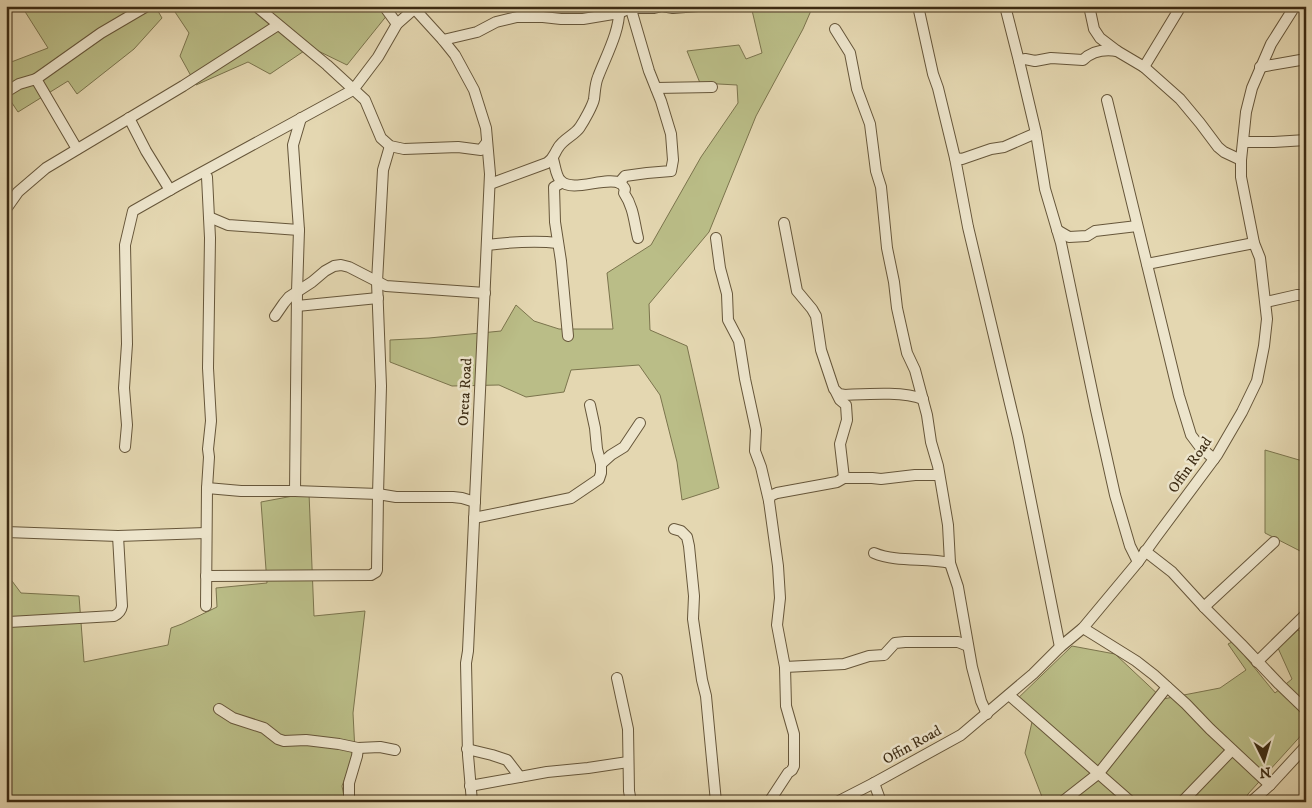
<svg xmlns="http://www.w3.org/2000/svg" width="1312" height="808" viewBox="0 0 1312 808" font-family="'IM FELL DW Pica',serif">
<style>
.green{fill:#babd87;stroke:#7b744d}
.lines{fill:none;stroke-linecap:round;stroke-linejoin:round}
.minor-casing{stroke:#66563a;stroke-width:12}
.minor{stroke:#ede5cc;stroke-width:10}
.labels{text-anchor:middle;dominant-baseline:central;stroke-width:5;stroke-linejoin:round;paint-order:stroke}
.street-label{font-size:15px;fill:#3c2b13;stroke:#ede5cc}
</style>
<rect width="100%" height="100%" fill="#e4d7b1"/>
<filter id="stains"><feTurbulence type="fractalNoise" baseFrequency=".004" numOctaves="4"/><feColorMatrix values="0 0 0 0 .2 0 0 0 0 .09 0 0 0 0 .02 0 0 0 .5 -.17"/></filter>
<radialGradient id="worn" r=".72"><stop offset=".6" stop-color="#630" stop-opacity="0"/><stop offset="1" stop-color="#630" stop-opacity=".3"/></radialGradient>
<g class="green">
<path d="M 16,6 L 155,6 L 162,18 L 134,49 L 77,94 L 68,81 L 18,112 L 6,94 L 6,64 L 48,48 L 24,10 Z"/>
<path d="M 171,6 L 400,6 L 392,9 L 347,65 L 310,47 L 270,74 L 248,62 L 196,85 L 180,56 L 189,33 Z"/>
<path d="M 751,6 L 813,6 L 803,29 L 756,116 L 709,232 L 649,304 L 650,330 L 687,346 L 719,488 L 682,500 L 677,462 L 660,395 L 639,365 L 571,370 L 564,392 L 526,397 L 499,385 L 452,386 L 390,362 L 390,340 L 429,338 L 501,331 L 516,305 L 534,321 L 559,329 L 613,329 L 607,273 L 651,245 L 701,157 L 738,103 L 737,85 L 700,83 L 687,51 L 739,45 L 746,59 L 762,53 Z"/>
<path d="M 1265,450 L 1306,462 L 1306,554 L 1265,533 Z"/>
<path d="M 309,493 L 314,616 L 365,611 L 353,713 L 355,752 L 342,786 L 345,802 L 6,802 L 6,573 L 21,593 L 79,596 L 84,662 L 168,645 L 171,628 L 182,624 L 217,607 L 216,588 L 267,583 L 261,502 Z"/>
<path d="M 1298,630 L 1306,635 L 1306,730 L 1248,794 L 1244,802 L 1044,802 L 1025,753 L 1032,722 L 1012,704 L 1072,646 L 1115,654 L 1163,699 L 1220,688 L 1246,670 L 1228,644 L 1232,642 L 1240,650 L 1275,693 L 1292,679 L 1278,648 Z"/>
</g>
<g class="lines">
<defs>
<g id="minor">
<path d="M 256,6 L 327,65 L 365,100 L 381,138 L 390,146 L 404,149 L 458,147 L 481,150 L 487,142"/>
<path d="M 384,6 L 397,24"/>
<path d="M 412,6 L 443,40 L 455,55 L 474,90 L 486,128 L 490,174 L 468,651 L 466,663 L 468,755 L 472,802"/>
<path d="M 918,6 L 933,74 L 938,88 L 955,158 L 968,227 L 1018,437 L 1060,647"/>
<path d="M 1005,6 L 1019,61 L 1025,59 L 1035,61 L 1051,58 L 1083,60 C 1092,51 1104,49 1117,51"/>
<path d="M 1089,6 L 1094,29 L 1100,38 L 1117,51 L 1144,67 L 1180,99 L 1200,123 L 1218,147 L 1224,152 L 1241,160"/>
<path d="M 835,29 L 850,53 L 857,89 L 870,124 L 876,171 L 881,187 L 887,248 L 894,282 L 897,308 L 907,353 L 915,370 L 927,415 L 931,442 L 938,466 L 948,525 L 950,563 L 958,587 L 972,667 L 981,701 L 987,714"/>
<path d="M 443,40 L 477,32 L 496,22 L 517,17 L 543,17 L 561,19 L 583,19 L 619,13 L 631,8 L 654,8 L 662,6 L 673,8 L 698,6"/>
<path d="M 1144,67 L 1181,6"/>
<path d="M 1260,67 L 1306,59"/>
<path d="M 36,79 L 101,33 L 147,6"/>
<path d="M 656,88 L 712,87"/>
<path d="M 6,92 L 19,84 L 36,79 L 77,149"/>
<path d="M 1107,100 L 1179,396 L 1191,435 L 1200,447 L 1214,459"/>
<path d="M 129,118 L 146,151 L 170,190"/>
<path d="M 1036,133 L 1045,189 L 1061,243 L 1096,410 L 1115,495 L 1130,546 L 1138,562"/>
<path d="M 1244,142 L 1274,142 L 1306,140"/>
<path d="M 955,158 L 962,159 L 991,149 L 1004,147 L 1036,133 L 1019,61"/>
<path d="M 553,159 C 555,165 556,177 561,181 C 572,193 606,176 620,183 C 622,184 623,186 625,189 L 624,193 C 634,208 634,222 638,238"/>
<path d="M 561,183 L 554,187 L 555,222 L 561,261 L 568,336"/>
<path d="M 619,183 L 625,176 L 647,173 L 671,171 L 673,160 L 671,134 L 661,101 L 649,71 L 630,6"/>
<path d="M 490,184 L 547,163 C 554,158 554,154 558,148 C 563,139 575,135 580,127 C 584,121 593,105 594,99 C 595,92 595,84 598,77 C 606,56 621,29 619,7"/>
<path d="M 6,209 L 18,192 L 46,168 L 183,86 L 278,25"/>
<path d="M 209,217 L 228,225 L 299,230"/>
<path d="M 784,223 L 797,291 L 812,309 L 816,316 L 821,350 L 834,389 L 839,394 L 845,395 C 867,394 903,391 923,399"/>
<path d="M 1057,230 L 1069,237 L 1087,236 L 1095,231 L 1137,226"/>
<path d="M 716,238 L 720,268 L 727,294 L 728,320 L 739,341 L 745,379 L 756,430 L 755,451 L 761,467 L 769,501 L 778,566 L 780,598 L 777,625 L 785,667 L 786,706 L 794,734 L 794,766 L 792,770 L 788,773 L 769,802"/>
<path d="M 487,245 C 511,242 534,240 558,243"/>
<path d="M 1147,264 L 1254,243"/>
<path d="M 1266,302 L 1297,295 L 1306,295"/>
<path d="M 297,306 L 378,298"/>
<path d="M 275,316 L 284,303 L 289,297 L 312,282 L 325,271 L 334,266 L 341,265 L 349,267 L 386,286 L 485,293"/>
<path d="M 836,392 L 840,400 L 846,405 L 847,420 L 840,444 L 844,478"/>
<path d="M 125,447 L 127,425 L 124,388 L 127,344 L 125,245 L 133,211 L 177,186 L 353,90 L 378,57 L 397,24 L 414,9"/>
<path d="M 601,464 L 611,455 L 624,447 L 640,423"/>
<path d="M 207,488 L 241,491 L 295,491 L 378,494 L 396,497 L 453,497 L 462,498 L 475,502"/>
<path d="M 295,491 L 297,292 L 299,230 L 293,145 L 301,118"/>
<path d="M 769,501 L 770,496 L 777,493 L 837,482 L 844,478 L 872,478 L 881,479 L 915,475 L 939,475"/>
<path d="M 474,518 L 571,498 L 599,479 L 601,473 L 601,464 L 597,449 L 595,428 L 590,405"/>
<path d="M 674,529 L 681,531 L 687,537 L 689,546 L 694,596 L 693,619 L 702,680 L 706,696 L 716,802"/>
<path d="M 6,532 L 118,536 L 206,533"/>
<path d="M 1145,551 L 1172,572 L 1204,607 L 1241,644 L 1279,684 L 1306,710"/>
<path d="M 874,553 C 898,563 925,557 950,563"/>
<path d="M 206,576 L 371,575 L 376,572 L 377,570 L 378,494 L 381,386 L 377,282 L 383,170 L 390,146"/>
<path d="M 206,606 L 207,488 L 209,457 L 208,449 L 211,421 L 208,368 L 210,238 L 207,177"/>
<path d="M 1204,607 L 1274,542"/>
<path d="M 9,622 L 114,616 C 118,614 121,612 122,606 L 118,536"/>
<path d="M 1083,628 L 1136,661 L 1154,675 L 1186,704 L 1210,729 L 1270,785"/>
<path d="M 1257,662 L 1306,614"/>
<path d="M 785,667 L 844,664 L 869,656 L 884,655 L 895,643 L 905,642 L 958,642 L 968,646"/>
<path d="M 617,678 L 628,729 L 629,791 L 631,802"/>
<path d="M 1009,695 L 1131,802"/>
<path d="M 219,709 L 233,718 L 264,728 L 278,739 L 284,741 L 306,740 L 339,744 L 358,748 L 380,747 L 395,750"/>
<path d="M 467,749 L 492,755 L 507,760 L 520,777"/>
<path d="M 874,783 L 881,802"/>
<path d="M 470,786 L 547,772 L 588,768 L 628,762"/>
<path d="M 349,802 L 349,783 L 357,756 L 358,748"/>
<path d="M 837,802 L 874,783 L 961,735 L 1033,674 L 1060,647 L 1083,628 L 1138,562 L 1156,537 L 1217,455 L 1242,412 L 1257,381 L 1264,346 L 1267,319 L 1260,258 L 1254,243 L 1241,177 L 1241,160 L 1246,112 L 1252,88 L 1271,44 L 1295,6"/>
<path d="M 1062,802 L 1099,773 L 1167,687"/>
<path d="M 1182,802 L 1232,750"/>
<path d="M 1251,802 L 1270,785 L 1306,746"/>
</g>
</defs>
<use href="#minor" class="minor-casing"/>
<use href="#minor" class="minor"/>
</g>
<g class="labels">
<g class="street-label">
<text transform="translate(465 392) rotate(-87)">Oreta Road</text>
<text transform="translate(1190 465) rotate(-55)">Offin Road</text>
<text transform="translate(912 745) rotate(-29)">Offin Road</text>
</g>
</g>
<rect width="1312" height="808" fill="none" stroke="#e4d7b1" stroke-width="25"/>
<rect x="8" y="8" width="1297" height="793" fill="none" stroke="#3c2b13" stroke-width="2.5"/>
<rect x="12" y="12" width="1287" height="783" fill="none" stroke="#3c2b13"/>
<g transform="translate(1264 760) rotate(175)" stroke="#ede5cc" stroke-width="4" paint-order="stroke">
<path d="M0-4L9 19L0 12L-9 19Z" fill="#3c2b13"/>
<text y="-8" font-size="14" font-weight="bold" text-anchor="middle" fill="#3c2b13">N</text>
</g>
<rect width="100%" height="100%" filter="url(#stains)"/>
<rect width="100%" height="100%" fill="url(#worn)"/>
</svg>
